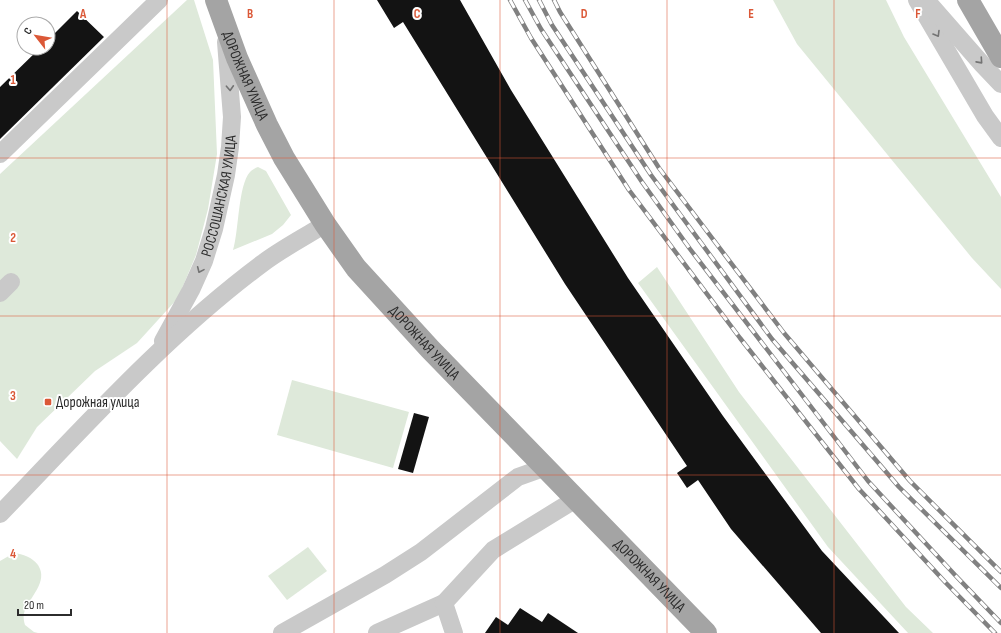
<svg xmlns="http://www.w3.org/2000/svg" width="1001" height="633" viewBox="0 0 1001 633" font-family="'Sofia Sans Condensed',sans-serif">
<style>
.green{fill:#dee9da}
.building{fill:#131313}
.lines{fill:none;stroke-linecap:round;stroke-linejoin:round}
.minor{stroke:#c9c9c9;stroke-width:18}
.major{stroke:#a4a4a4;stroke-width:22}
.rail-casing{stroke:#818181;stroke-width:4.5}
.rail{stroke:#fff;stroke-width:3;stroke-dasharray:9;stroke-linecap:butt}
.oneway{stroke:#737373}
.grid{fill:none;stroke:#db5837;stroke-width:1;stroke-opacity:0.55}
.poi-dot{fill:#db5837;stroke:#fff;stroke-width:1.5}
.labels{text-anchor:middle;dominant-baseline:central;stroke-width:4;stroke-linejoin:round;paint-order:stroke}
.street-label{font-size:15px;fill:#2c2c2c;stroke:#fff}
.poi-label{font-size:15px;fill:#2c2c2c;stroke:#fff;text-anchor:start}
.grid-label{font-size:13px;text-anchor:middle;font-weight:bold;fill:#db5837;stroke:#fff;stroke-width:4;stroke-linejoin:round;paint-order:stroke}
</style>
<rect width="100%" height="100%" fill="#fff"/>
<g class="green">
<path d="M 187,0 L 194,0 L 213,60 L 217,154 L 208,209 L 196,255 L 178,298 L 137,343 L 95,371 L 37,427 L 17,459 L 0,441 L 0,174 Z"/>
<path d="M 773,0 L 886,0 L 904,37 L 1001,197 L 1001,289 L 972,258 L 797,44 Z"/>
<path d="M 258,167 L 266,171 L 291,215 L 283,225 L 272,234 L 233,250 C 239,231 238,185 250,172 C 252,170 255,168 258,167 Z"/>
<path d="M 657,267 L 739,392 L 906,607 L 933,633 L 908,633 L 828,547 L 638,283 Z"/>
<path d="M 292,380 L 409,412 L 393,468 L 277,435 Z"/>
<path d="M 308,547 L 327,571 L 287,600 L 268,576 Z"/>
<path d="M 14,553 C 23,554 32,557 38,565 C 49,582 29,597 24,613 C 23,617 24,622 25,625 L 34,632 L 38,633 L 0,633 L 0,561 Z"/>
</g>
<g class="building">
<path d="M 377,0 L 460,0 L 511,90 L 628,278 L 723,416 L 822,551 L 899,633 L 821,633 L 731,529 L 698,480 L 687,488 L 677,473 L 687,466 L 565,284 L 403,22 L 394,28 Z"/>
<path d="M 77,11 L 104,37 L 0,139 L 0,87 L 40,48 L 48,48 L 48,40 Z"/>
<path d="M 414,413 L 429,417 L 413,473 L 398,469 Z"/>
<path d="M 520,608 L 542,622 L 548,613 L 578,633 L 485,633 L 496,617 L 508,625 Z"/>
</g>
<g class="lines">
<g class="minor">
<path d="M 917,0 L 985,116 L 1001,138"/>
<path d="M 926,0 L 982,64 L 1001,84"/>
<path d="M 0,154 L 159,0"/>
<path d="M 0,293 L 11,282"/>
<path id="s1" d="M 163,341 L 191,290 L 204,261 L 214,229 L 226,175 L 230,147 L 232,117 L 226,42"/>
<path d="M 0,514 C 84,427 166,335 263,263 C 283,248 305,237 325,224"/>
<path d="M 282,633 L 385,575 L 421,552 L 518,477 L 546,467"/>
<path d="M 377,633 L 444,603"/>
<path d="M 454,633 L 444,603 L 493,550 L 576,499"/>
</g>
<g class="major">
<path id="s2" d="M 216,0 L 237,58 L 267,125 L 284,158 L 325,224 L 356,268 L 430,349 L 706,633"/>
<path d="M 968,0 L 1001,57"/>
</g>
<defs>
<g id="rail">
<path d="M 510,0 L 531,38 L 629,190 L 740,338 L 859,489 L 946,583 L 995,633"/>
<path d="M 525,0 L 541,29 L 642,182 L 690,249 L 868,481 L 955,575 L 1001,623"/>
<path d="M 539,0 L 552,25 L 651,175 L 772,339 L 899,487 L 1001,588"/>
<path d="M 554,0 L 560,12 L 659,168 L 784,333 L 910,481 L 1001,572"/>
</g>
</defs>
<use href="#rail" class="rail-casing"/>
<use href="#rail" class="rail"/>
</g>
<defs><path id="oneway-chevron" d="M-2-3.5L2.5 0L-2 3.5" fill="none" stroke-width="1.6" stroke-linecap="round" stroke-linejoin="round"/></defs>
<g class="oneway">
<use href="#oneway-chevron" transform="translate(937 34) rotate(59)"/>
<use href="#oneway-chevron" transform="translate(980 61) rotate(48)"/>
<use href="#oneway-chevron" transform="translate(230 88) rotate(87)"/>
<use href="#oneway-chevron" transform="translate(200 270) rotate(114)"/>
</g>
<path class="grid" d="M 167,0 L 167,633M 334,0 L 334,633M 500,0 L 500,633M 667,0 L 667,633M 834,0 L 834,633M 0,158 L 1001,158M 0,316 L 1001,316M 0,475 L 1001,475"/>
<rect class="poi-dot" x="44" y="398" width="8" height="8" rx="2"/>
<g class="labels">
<g class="street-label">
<text stroke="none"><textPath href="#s2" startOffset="81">ДОРОЖНАЯ УЛИЦА</textPath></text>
<text stroke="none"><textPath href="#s1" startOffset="157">РОССОШАНСКАЯ УЛИЦА</textPath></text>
<text stroke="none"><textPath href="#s2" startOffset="405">ДОРОЖНАЯ УЛИЦА</textPath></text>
<text stroke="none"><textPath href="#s2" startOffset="729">ДОРОЖНАЯ УЛИЦА</textPath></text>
</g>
<g class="poi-label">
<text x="56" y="402">Дорожная улица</text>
</g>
</g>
<g class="grid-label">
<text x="83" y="18">A</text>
<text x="250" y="18">B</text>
<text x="417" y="18">C</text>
<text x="584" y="18">D</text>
<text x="751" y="18">E</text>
<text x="918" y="18">F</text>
<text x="13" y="84">1</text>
<text x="13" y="242">2</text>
<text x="13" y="400">3</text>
<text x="13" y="558">4</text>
</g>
<g transform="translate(36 36) rotate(301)"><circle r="19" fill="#ffffff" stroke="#ababab"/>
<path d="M0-3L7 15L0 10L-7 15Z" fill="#db5837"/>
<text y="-6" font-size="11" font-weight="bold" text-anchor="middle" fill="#2c2c2c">С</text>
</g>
<path d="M18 609v6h53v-6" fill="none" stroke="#2c2c2c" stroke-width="2"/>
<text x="24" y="609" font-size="12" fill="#2c2c2c" stroke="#ffffff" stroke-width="3" paint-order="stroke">20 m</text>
</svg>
